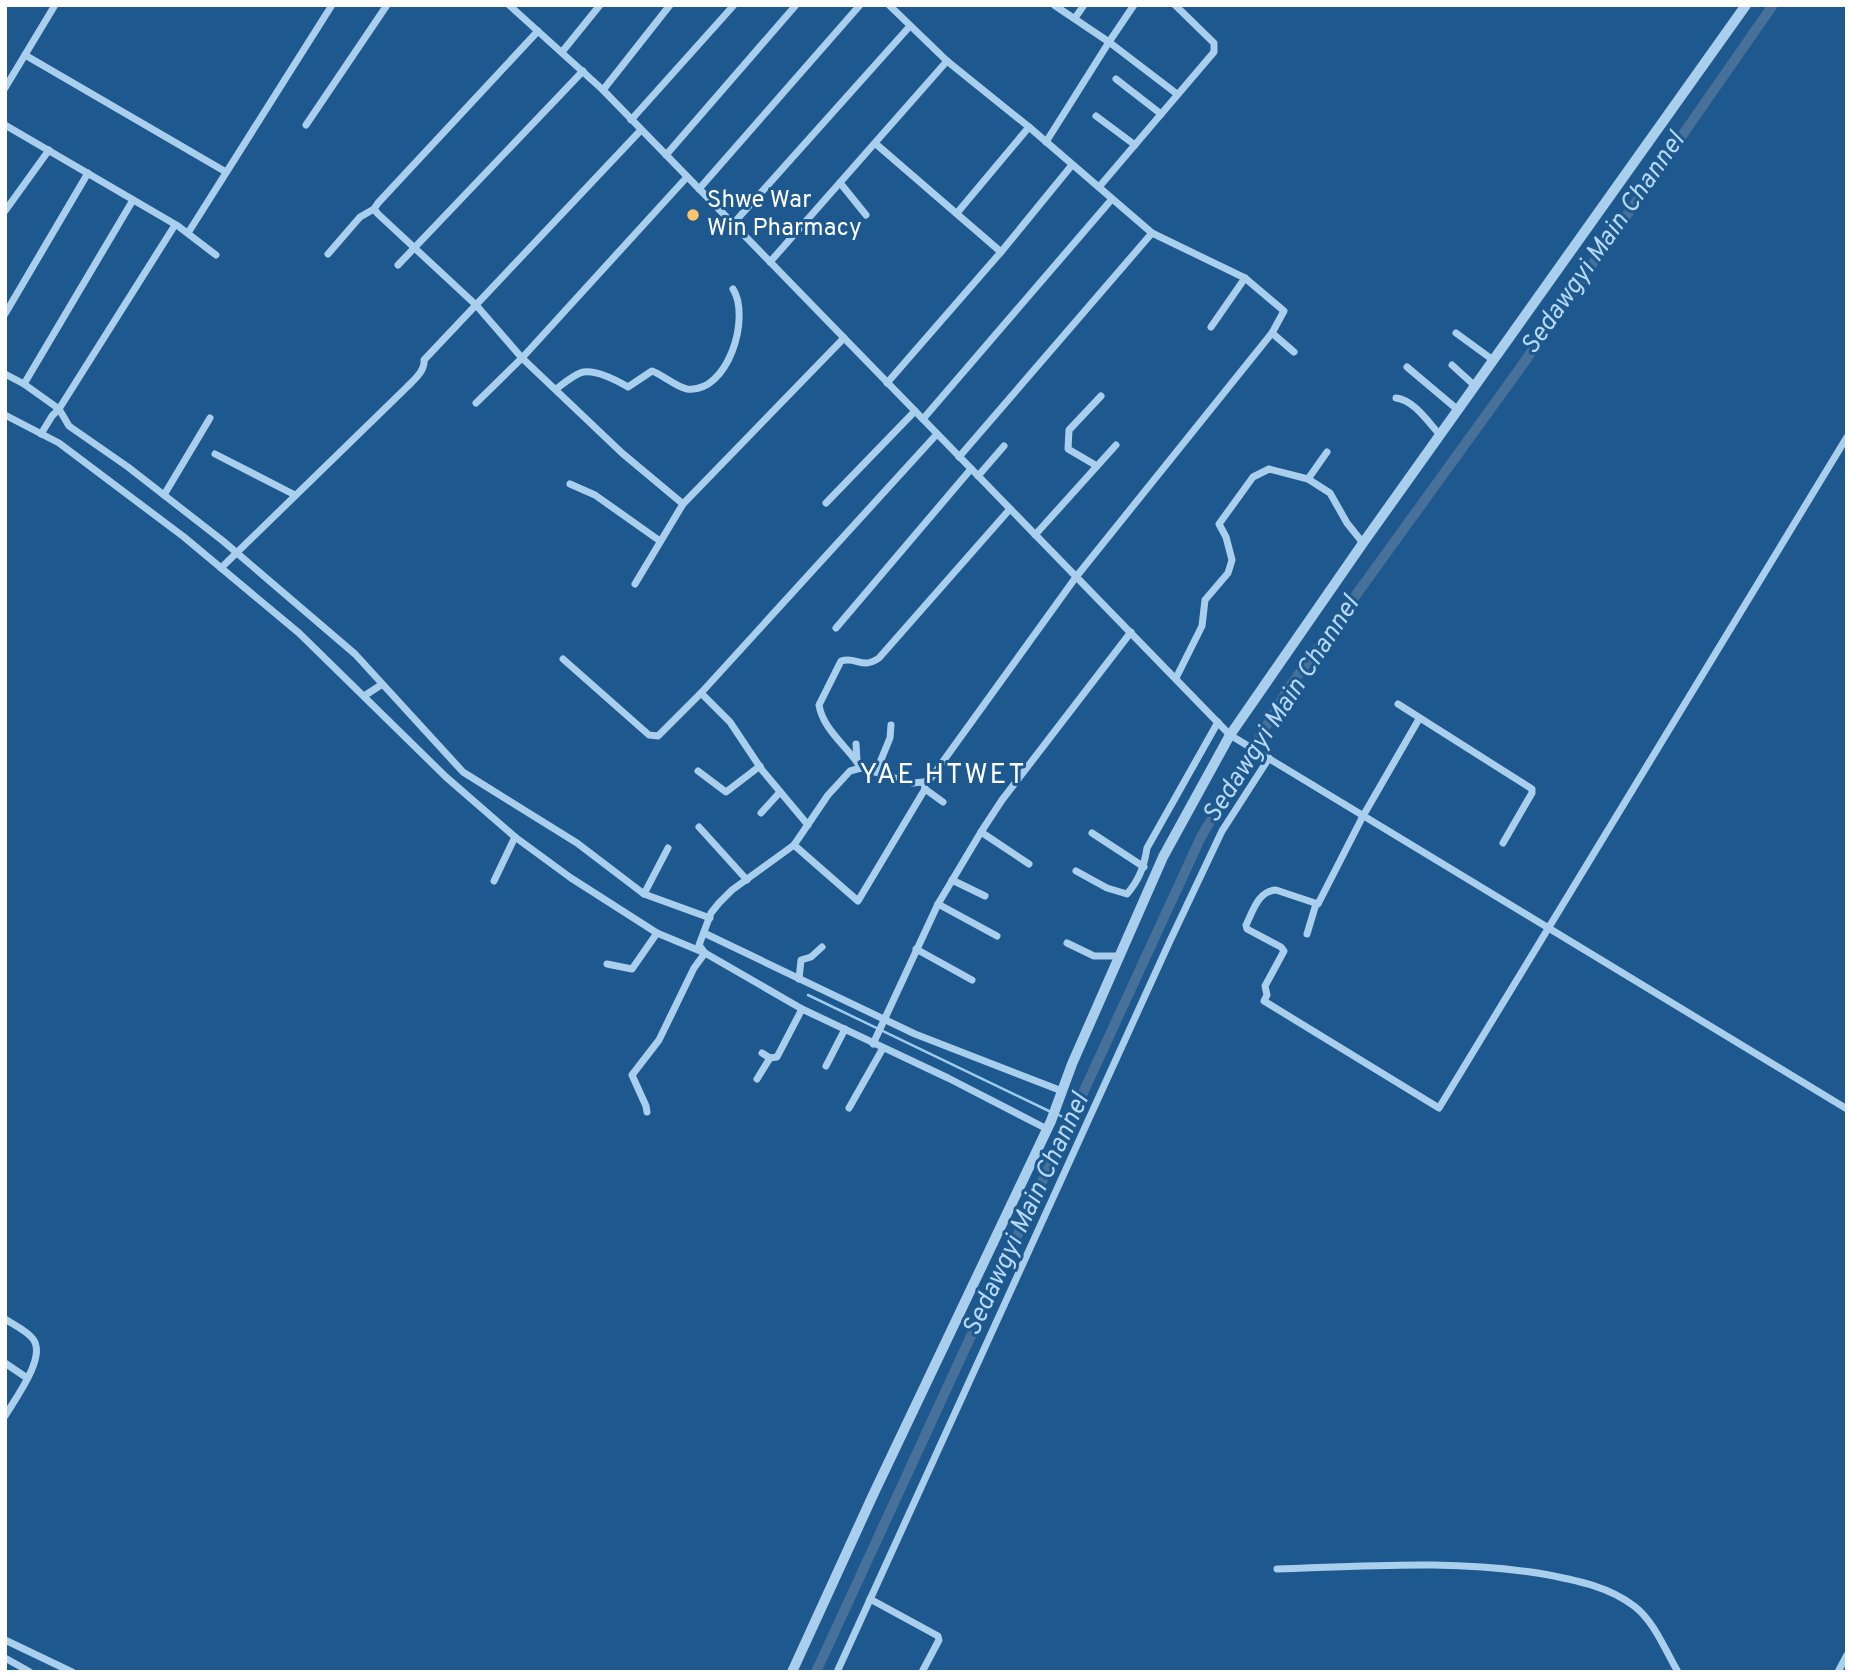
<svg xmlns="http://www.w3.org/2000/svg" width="1852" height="1677" viewBox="0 0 1852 1677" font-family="Overpass,sans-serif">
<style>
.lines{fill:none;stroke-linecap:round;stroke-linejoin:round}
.stream{stroke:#9dcbef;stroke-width:2.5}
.canal{stroke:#477198;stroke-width:10}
.minor{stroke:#aacfed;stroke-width:7}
.tertiary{stroke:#aacfed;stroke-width:10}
.poi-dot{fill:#fdc568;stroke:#1d588e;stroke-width:2.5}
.labels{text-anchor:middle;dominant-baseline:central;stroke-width:6;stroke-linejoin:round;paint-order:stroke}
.poi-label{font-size:24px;fill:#fff;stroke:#1d588e;text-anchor:start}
.water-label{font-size:26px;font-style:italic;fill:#b6d8f4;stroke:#1d588e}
.quarter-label{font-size:28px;letter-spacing:2px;fill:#fff;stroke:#1d588e}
</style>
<rect width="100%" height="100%" fill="#1d588e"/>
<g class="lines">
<g class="stream">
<path d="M 808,995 L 1051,1112"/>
<path d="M 1057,1114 L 1070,1121"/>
</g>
<path class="canal" d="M 816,1672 L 1201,837 L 1288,689 L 1518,371 L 1773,5"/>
<g class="minor">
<path d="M 509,5 L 603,90 L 1230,735 L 1847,1109"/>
<path d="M 1054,5 L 1109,42 L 1177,94"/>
<path d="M 1075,18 L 1084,5"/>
<path d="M 538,31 L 378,203 L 374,209 L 378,214 L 476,305 L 522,358 L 622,453 L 683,504 L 844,338"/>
<path d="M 562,52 L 600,5"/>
<path d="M 25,55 L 226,172"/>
<path d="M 1116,79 L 1161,114"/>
<path d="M 5,88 L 55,5"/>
<path d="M 603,90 L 670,5"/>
<path d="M 1096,116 L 1135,145"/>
<path d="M 631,120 L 734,5"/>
<path d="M 5,125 L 178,226 L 216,255"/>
<path d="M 306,125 L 387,5"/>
<path d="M 1046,142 L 1109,42 L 1134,5"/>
<path d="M 876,144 L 1001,252"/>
<path d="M 666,155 L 796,5"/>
<path d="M 841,184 L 866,215"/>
<path d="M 1099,187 L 1214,52 L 1214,43 L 1175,5"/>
<path d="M 699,189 L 860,5"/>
<path d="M 5,211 L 49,150"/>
<path d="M 957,213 L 1029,127"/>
<path d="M 175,225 L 59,409 L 69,426 L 128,467 L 223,541 L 355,654 L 463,772 L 577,843 L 644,894 L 710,918"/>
<path d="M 732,225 L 910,26"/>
<path d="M 188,233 L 332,5"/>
<path d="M 328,254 L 360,217 L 374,209"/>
<path d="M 770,262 L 947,61"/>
<path d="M 398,265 L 583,71"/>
<path d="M 5,314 L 88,173"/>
<path d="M 1211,327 L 1245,278"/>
<path d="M 1272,333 L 1294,352"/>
<path d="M 1456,333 L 1493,360"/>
<path d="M 1452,365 L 1475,386"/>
<path d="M 1407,367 L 1458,410"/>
<path d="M 5,374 L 24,384 L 59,409 L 52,416 L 41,434"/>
<path d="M 887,383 L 1001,252 L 1072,165"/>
<path d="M 24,384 L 133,200"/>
<path d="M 556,389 C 563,384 571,377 580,373 C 593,368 616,380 628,387 L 652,371 C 663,375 676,387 687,389 C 728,394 751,317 733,289"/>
<path d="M 1396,398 C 1414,400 1428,422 1440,435"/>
<path d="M 476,403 L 522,358 L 687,177"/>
<path d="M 5,415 L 59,443 L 184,537 L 299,633 L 446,777 L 515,837 L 571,878 L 657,933 L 705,953 L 802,1009 L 948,1078 L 1047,1129"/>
<path d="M 923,419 L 1112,199"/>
<path d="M 215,454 L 295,495"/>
<path d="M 959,457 L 1152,233"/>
<path d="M 1097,466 L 1068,449 L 1069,430 L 1101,396"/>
<path d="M 978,476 L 1004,446"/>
<path d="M 1308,479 L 1327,452"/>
<path d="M 570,484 L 595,495 L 660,541"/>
<path d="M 164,495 L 210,418"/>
<path d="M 826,503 L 915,411"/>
<path d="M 1035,535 L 1116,445"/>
<path d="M 221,568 L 407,387 C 414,380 425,371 424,360 L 641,130"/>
<path d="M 635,584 L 683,504"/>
<path d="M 836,628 L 971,469"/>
<path d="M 563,659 L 649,735 L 658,736 L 701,693 L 937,434"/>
<path d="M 1176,678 L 1202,626 L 1205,600 L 1228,573 L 1232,560 L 1226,537 L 1219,524 L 1253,477 L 1269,469 L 1308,479 L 1330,493 L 1347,523 L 1363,543"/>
<path d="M 701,693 L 730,722 L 762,770 L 808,825"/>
<path d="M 364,696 L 381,685"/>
<path d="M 1398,704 L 1532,789 L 1532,793 L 1503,843"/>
<path d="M 1419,719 L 1363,816 L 1318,904 L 1276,890 C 1258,891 1253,911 1246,925 L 1247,929 L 1281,947 L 1284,951 L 1265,986 L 1267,995 L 1264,1001 L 1439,1108 L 1847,437"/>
<path d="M 856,744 L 857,761"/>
<path d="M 861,768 C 848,747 823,730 819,705 L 841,661 C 857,656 862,670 879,658 L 1010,509"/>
<path d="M 698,771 L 726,792 L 760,766"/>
<path d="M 876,772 L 890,738 L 891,725"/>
<path d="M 925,789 L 943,802"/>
<path d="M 761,813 L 780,792"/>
<path d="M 699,827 L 747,880"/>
<path d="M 981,832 L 1029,864"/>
<path d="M 1092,833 L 1144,867"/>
<path d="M 794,845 L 858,901 L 925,789 L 924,782"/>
<path d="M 1076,871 L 1107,888 L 1127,894 C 1139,880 1144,867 1147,848 L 1218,722"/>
<path d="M 952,880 L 985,896"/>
<path d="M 494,881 L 515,837"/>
<path d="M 644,894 L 668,848"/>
<path d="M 938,904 L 997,936"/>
<path d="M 704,933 L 915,1034 L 1062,1091"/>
<path d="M 1307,934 L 1316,904"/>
<path d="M 1067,943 L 1094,956 L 1119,956"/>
<path d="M 916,949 L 972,980"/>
<path d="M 607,964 L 632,969 L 657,933"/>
<path d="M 799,979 L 801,960 L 811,957 L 822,947"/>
<path d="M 873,1044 L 938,904 L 981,832 L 1002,800 L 1131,632"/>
<path d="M 762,1053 L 770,1058 L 777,1057 L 802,1009"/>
<path d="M 826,1066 L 845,1029"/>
<path d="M 757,1079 L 770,1058"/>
<path d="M 849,1108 L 883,1048"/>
<path d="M 647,1112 L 646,1106 L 632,1075 L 659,1040 L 694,968 L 705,953 L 699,945 L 711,913 L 719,903 L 732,890 L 794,845 L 828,795 L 850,771 L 861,768 L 912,783 L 924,782 L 931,778 L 1076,577 L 1272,333 L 1284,311 L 1245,278 L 1152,233 L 1029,127 L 947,61 L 889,5"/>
<path d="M 5,1319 C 14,1325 27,1331 33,1339 C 47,1357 15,1399 5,1416"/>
<path d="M 5,1363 L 27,1378"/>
<path d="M 1277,1569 C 1368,1566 1459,1559 1549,1575 C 1579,1581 1609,1587 1634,1606 C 1654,1621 1665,1650 1678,1672"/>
<path d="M 870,1599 L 938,1636 L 939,1640 L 922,1672"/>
<path d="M 5,1640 L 72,1672"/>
<path d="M 5,1658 L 30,1672"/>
<path d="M 837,1672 L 1169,943 L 1222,831 L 1269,758"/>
<path d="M 1838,1672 L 1847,1655"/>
</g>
<path class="tertiary" d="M 792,1672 L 873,1495 L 1051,1121 L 1072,1064 L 1163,857 L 1230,735 L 1363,543 L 1746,5"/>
</g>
<circle class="poi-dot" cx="693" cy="215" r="7"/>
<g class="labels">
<g class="poi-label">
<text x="707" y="201">Shwe War<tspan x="707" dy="28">Win Pharmacy</tspan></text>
</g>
<g class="water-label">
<text transform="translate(1604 244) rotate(-55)">Sedawgyi Main Channel</text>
<text transform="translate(1282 710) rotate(-57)">Sedawgyi Main Channel</text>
<text transform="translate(1027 1215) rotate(-65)">Sedawgyi Main Channel</text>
</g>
<g class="quarter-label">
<text x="943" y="776">YAE HTWET</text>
</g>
</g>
<rect width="1852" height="1677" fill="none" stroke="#ffffff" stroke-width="14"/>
</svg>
